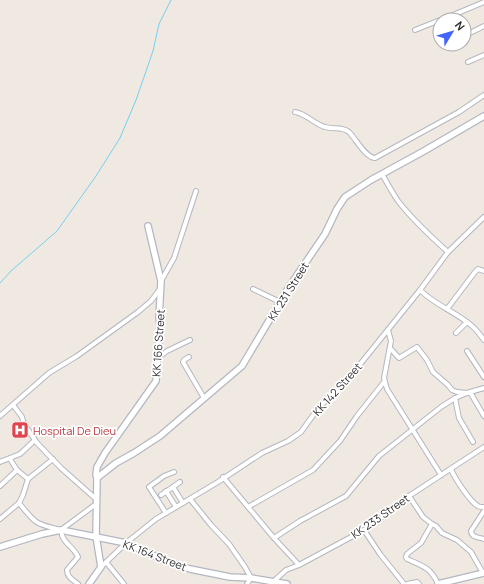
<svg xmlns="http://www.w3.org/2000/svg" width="484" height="584" viewBox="0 0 484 584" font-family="Manrope,sans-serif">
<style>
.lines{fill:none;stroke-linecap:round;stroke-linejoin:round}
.stream{stroke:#75cff0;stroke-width:1}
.street-casing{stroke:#b4b7c1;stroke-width:6}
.secondary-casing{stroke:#b4b7c1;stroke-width:8}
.street{stroke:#fff;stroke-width:4}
.secondary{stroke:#fff;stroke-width:5.5}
.labels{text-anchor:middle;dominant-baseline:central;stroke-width:3.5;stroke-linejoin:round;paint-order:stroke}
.street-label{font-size:11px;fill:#2e2e2e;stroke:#fff}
.health-label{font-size:11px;fill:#be3a42;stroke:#fff;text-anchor:start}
</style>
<rect width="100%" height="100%" fill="#efe9e1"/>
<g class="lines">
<path class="stream" d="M 0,283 L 11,271 L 57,231 L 96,176 L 120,138 L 136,100 L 153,51 L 159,24 L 171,0"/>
<defs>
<g id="street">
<path d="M 441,20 L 484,2"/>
<path d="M 415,30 L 440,20"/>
<path d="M 464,36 L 484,26"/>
<path d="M 468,62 L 484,55"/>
<path d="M 295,112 C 307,114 314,124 325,127 C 334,130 341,126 349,132 C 356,139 365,157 375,158 L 459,112 L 484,95"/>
<path d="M 382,174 C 387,183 392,192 398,201 C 413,220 430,236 448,252"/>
<path d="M 161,281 L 174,258 L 196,191"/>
<path d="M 253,289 L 280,302"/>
<path d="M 420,290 C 435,305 456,312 472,326 C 477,330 480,335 484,340"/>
<path d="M 447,309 L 475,272 L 478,269 L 484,271"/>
<path d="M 388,330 L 391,341 L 384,378 L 387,389 L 441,475"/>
<path d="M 456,333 L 467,322"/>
<path d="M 390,348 L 399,358 L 417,347 L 427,360 L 433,372 L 448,385 L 452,390 L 457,392 L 467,393 L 484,388"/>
<path d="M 467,351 L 484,377"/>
<path d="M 189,357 L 184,360 L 183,362 L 204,398"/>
<path d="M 158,358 L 167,351 L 190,340"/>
<path d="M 470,392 L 484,416"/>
<path d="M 455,398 L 459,418 L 473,442"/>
<path d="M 13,405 L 22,417 L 24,424 L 37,443 L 61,468 L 96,499"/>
<path d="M 0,416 L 49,373 L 77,356 L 138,312 L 151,301 L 160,289"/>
<path d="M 10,459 L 17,470"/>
<path d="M 0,462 L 20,454 L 35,440"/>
<path d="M 451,469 C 454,477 470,502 478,506 C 479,507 482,507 484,507"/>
<path d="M 223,477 L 274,538 L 299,565"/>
<path d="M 180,482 L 173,487 L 183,503"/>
<path d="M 0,486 L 17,470 L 28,479"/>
<path d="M 166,491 L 176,507"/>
<path d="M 161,495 L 173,487"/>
<path d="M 409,496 L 423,517 L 432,524 L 421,543 L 407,554 L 406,557 L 407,559 C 423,566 431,568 438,584"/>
<path d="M 190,499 L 211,525 L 229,544 L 245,567 L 251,578 L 247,584"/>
<path d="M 19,503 C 35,523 35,524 61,530 L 96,504"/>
<path d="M 248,507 L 313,470 L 340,441 L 357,416 L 384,382"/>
<path d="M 484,511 L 471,531 C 472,538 478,537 484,539"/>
<path d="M 166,513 L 149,487 L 164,476 L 174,472"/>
<path d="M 0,519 L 19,503 L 23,495 L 28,479 L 53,459"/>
<path d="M 432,524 L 436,526 L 442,533 L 457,540 L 471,552 L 483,573"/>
<path d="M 61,530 C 62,544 73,545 78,557 L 67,570 C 67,577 73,580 78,584"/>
<path d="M 364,530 L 380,554 L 404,584"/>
<path d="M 274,538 L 300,521 L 346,496 L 379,456 L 441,407 L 455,398 L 467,393"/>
<path d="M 106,562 L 124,584"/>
<path d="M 101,567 L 126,543 L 156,519 L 218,482 L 262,453 L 288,441 L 301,432 L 319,407 L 349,378 L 420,290 L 448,252 L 484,217"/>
<path d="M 274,581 L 286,570 L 299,565 L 366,529 L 409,496 L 484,447"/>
<path d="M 407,584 L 417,582 L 419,584"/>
</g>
<g id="secondary">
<path d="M 97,478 L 116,463 L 134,453 L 160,436 L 242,366 L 289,287 L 325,234 L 337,209 L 345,197 L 371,180 L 424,151 L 484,116"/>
<path d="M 0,547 L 42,534 L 61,530 L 126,543 L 168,562 L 190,569 L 230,577 L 251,578 L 287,584"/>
<path d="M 89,584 L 101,567 L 96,536 L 97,478 L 96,475 L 97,467 L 105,453 L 156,381 L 160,325 L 159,318 L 161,281 L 148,226"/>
<path d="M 438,584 L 484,573"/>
</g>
</defs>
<use href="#street" class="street-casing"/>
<use href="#secondary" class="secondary-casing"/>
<use href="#street" class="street"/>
<use href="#secondary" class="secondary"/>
</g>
<defs>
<symbol id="hospital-square" viewBox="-11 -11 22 22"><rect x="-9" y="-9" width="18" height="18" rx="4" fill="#e0444e" stroke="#fff"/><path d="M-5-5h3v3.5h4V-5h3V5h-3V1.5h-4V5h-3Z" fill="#fff"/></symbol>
</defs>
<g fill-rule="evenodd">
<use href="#hospital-square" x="10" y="420" width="20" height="20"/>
</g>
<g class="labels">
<g class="street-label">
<text transform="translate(288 291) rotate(-58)">KK 231 Street</text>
<text transform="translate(158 343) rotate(-86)">KK 166 Street</text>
<text transform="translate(337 389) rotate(-48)">KK 142 Street</text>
<text transform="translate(380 516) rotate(-35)">KK 233 Street</text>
<text transform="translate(155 555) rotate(21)">KK 164 Street</text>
</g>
<g class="health-label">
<text x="33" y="430">Hospital De Dieu</text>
</g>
</g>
<g transform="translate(452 32) rotate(52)"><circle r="19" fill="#ffffff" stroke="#ababab"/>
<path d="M0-3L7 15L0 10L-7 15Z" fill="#4264fb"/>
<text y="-6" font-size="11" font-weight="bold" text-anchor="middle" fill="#2e2e2e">N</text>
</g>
</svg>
